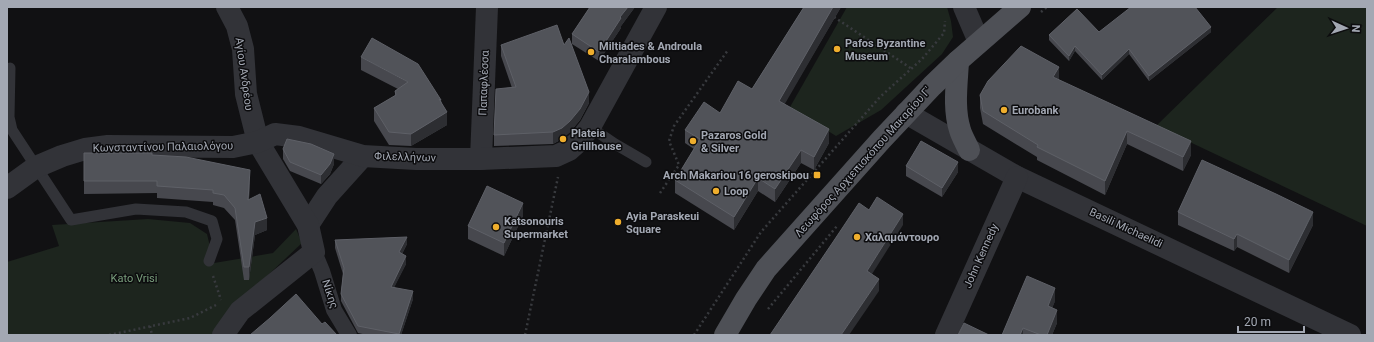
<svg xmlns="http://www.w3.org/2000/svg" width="1374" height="342" viewBox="0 0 1374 342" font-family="Roboto,sans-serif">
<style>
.green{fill:#1d251e}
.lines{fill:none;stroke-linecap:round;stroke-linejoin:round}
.path{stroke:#383a3e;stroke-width:2.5;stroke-dasharray:2 3;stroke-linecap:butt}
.service{stroke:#323338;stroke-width:11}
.pedestrian{stroke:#323338;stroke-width:16}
.minor{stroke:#323338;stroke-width:22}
.tertiary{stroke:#323338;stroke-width:22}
.primary{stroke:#4e5056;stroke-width:22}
.wall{fill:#47484e}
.shaded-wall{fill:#2d2e32}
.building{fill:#515359;stroke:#5e6067}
.poi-dot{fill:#efae2d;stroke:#0c0c0e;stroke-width:1.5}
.labels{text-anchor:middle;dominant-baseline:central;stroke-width:3;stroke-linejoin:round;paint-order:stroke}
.poi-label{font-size:11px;font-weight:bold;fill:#a3a8b3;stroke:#0c0c0e;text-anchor:start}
.street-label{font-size:11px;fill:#a3a8b3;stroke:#0c0c0e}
.park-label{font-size:11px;fill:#799e7c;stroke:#0c0c0e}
</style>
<rect width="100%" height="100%" fill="#111113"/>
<g class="green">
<path d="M 847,7 L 947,7 L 951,21 L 953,37 L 942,54 L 881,110 L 836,136 L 790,107 Z"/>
<path d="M 1278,7 L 1367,7 L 1367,226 L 1156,126 Z"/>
<path d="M 148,219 L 190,223 L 207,234 L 214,263 L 273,253 L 296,229 L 302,243 L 232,309 L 217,335 L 7,335 L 7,262 L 59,246 L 52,225 Z"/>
</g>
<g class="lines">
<g class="path">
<path d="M 1041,12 L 1047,7"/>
<path d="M 834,17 L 912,69"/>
<path d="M 660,193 L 679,165 L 669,141 L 674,126 L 728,50"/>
<path d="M 213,276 L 221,300"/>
<path d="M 768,309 L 837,226"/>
<path d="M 150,326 L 152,335"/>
<path d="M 109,335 L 190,318 L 216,305"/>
<path d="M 525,335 L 558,177"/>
<path d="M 694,335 L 761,232 L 880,97 L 922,59 L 944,33 L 945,21"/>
</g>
<g class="service">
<path d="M 10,68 L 9,117 L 12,130 L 71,220 L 136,209 L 186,212 L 212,221 L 217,239 L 209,261"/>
<path d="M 590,127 L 615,144 L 646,162"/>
</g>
<path class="pedestrian" d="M 314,252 L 322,271 L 334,310 L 349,335"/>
<g class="minor">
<path d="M 906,113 L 1017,177 L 1350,335"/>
<path d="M 481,159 L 487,7"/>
<path d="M 308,225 L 327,196 L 363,156"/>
<path d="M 223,335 L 240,311 L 314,252 L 308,225 L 258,142 L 246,94 L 243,49 L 237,26 L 227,7"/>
<path d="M 946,335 L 1017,177"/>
</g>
<g class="tertiary">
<path d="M 964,7 L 979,42"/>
<path d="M 7,188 L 36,167 L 62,156 L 85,149 L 108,146 L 233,147 L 258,142 L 275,134 L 299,137 L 363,156 L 416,159 L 481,159 L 556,156 L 569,150 L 579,141 L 590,127 L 656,7"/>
</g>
<g class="primary">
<path d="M 958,61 C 957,83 953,108 960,130 C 962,137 966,143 969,150"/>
<path d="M 725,335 L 746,299 L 766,269 L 882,139 L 932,86 L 958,61 L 1020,7"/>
</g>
</g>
<g class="wall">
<path d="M 590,7 L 635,7 L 621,26 L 621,28 L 599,61 L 572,44 L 572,34 Z"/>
<path d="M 804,7 L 841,7 L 784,104 L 829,143 L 814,170 L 801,163 L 775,202 L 758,191 L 734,230 L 675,193 L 675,180 L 694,149 L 685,143 L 685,130 L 720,113 L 752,89 Z"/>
<path d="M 1099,32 L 1211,32 L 1149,81 L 1129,54 L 1102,80 L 1075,51 L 1069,61 L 1049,40 L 1049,35 Z"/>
<path d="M 501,45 L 564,45 L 589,103 L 580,120 L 570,132 L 562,139 L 553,144 L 494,146 L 494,135 L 512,88 L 501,56 Z"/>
<path d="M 361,57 L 441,100 L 447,125 L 411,146 L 389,145 L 374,121 L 374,108 L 395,96 L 395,91 L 398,89 L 361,70 Z"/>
<path d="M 1059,80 L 1191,155 L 1183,171 L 1127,144 L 1105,195 L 1037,160 L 1037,157 L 983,124 L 980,108 L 980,95 Z"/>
<path d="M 283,149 L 334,164 L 330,174 L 321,184 L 290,171 L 283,159 Z"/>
<path d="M 84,153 L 152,155 L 250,183 L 249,199 L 267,230 L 255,235 L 249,280 L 244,280 L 235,220 L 224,208 L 213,205 L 213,202 L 157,198 L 157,193 L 84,194 Z"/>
<path d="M 906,166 L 958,172 L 942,197 L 906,176 Z"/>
<path d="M 1178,212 L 1313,225 L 1289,273 L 1237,247 L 1234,251 L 1178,225 Z"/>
<path d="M 523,216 L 504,256 L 468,239 L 468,226 Z"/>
<path d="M 335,240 L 407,244 L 402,254 L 406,264 L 394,287 L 413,299 L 401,335 L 367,335 L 358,333 L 341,301 L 341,294 L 343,274 L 335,248 Z"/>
<path d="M 1055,301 L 1052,308 L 1057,323 L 1052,335 L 1002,335 Z"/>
</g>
<g class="shaded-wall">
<path d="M 628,7 L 635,7 L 621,26 L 621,28 L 599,61 L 599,52 L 620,17 Z"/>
<path d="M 833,7 L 841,7 L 779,114 L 779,101 Z"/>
<path d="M 1211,27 L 1211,32 L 1149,81 L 1149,76 Z"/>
<path d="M 1075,46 L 1075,51 L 1069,61 L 1069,56 Z"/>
<path d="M 1129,49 L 1129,54 L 1102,80 L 1102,75 Z"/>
<path d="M 1059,67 L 1059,80 L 1053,77 Z"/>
<path d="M 589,92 L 589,103 L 580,120 L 570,132 L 562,139 L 553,144 L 553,132 Z"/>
<path d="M 447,112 L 447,125 L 411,146 L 411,134 Z"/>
<path d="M 829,129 L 829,143 L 814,170 L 814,157 Z"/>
<path d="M 1127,131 L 1127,144 L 1105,195 L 1105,181 Z"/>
<path d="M 1191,141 L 1191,155 L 1183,171 L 1183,157 Z"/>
<path d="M 801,150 L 801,163 L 775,202 L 775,189 Z"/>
<path d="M 334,154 L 334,164 L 330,174 L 321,184 L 321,175 Z"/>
<path d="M 958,162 L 958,172 L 942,197 L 942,188 Z"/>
<path d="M 250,170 L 250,183 L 248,213 L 248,200 Z"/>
<path d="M 758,178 L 758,191 L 734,230 L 734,217 Z"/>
<path d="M 523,203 L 523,216 L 504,256 L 504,243 Z"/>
<path d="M 1313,212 L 1313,225 L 1289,273 L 1289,260 Z"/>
<path d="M 903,214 L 903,225 L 867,282 L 867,271 Z"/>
<path d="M 267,218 L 267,230 L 255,235 L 249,280 L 249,267 L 255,222 Z"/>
<path d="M 1237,234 L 1237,247 L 1234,251 L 1234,239 Z"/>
<path d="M 407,237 L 407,244 L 399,260 L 399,252 Z"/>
<path d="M 406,256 L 406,264 L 391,294 L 391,287 Z"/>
<path d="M 879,279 L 879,291 L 849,335 L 841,335 Z"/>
<path d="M 1055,288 L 1055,301 L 1048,319 L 1048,306 Z"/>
<path d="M 413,291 L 413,299 L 401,335 L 399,335 Z"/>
<path d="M 1057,310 L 1057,323 L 1052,335 L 1047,335 Z"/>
<path d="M 1023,328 L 1023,335 L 1020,335 Z"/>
</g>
<g class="building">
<path d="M 590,7 L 628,7 L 620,17 L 621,18 L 599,52 L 572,34 Z"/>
<path d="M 804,7 L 833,7 L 779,101 L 829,129 L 814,157 L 801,150 L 775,189 L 758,178 L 734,217 L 675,180 L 700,139 L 685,130 L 704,102 L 720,113 L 738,81 L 752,89 Z"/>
<path d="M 1131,7 L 1195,7 L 1211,27 L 1149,76 L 1129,49 L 1102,75 L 1075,46 L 1069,56 L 1049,35 L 1077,9 L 1099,32 Z"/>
<path d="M 557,25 L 564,45 L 569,38 L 589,92 L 580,109 L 570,121 L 562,128 L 553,132 L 494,135 L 496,89 L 516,87 L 501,45 Z"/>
<path d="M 372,38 L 418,64 L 441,100 L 439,99 L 447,112 L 411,134 L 389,132 L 374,108 L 396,95 L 395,91 L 408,82 L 361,57 Z"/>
<path d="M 1021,46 L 1059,67 L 1053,77 L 1191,141 L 1183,157 L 1127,131 L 1105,181 L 1037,147 L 1038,145 L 983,111 L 980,95 L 988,81 Z"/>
<path d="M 287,139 L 311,144 L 334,154 L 330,164 L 321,175 L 290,162 L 283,149 Z"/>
<path d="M 921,141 L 958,162 L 942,188 L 906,166 Z"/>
<path d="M 84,153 L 152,153 L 152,155 L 186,157 L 250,170 L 248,200 L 260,194 L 267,218 L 255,222 L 249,267 L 244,267 L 235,208 L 224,195 L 213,193 L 213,190 L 157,186 L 157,181 L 84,181 Z"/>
<path d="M 1202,160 L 1276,194 L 1313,212 L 1289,260 L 1237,234 L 1234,239 L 1178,212 Z"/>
<path d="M 487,186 L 523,203 L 504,243 L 468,226 Z"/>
<path d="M 877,197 L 903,214 L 867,271 L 879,279 L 841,335 L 770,335 L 833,242 L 859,203 L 869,210 Z"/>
<path d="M 407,237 L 399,252 L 406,256 L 391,287 L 413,291 L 399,334 L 358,326 L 341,294 L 344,268 L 335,240 Z"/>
<path d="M 1027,276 L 1055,288 L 1048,306 L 1057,310 L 1047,335 L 1041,335 L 1023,328 L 1020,335 L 1002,335 Z"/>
<path d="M 296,294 L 322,324 L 325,322 L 337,335 L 250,335 L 270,318 Z"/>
<path d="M 964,323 L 989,335 L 958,335 Z"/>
</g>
<g class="poi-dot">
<circle cx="837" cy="49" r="4"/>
<circle cx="591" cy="52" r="4"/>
<circle cx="1004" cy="110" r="4"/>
<circle cx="563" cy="139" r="4"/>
<circle cx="693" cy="141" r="4"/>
<rect x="813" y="171" width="8" height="8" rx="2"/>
<circle cx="716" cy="191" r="4"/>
<circle cx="618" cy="222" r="4"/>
<circle cx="496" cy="227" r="4"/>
<circle cx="857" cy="237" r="4"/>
</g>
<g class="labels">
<g class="poi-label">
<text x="845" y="43">Pafos Byzantine<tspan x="845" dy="13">Museum</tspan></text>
<text x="599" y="46">Miltiades &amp; Androula<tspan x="599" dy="13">Charalambous</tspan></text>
<text x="1012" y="110">Eurobank</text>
<text x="571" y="133">Plateia<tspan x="571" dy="13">Grillhouse</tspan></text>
<text x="701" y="135">Pazaros Gold<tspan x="701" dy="13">&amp; Silver</tspan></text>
<text x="809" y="175" text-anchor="end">Arch Makariou 16 geroskipou</text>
<text x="724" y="191">Loop</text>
<text x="626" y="216">Ayia Paraskeui<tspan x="626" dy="13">Square</tspan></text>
<text x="504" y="221">Katsonouris<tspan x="504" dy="13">Supermarket</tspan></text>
<text x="865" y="237">Χαλαμάντουρο</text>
</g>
<g class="street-label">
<text transform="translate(244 74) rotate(82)">Αγίου Ανδρέου</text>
<text transform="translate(484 83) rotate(-88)">Παπαφλέσσα</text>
<text transform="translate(163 147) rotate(-1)">Κωνσταντίνου Παλαιολόγου</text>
<text transform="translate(405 157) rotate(2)">Φιλελλήνων</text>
<text transform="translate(863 162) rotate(-48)">Λεωφόρος Αρχιεπισκόπου Μακαρίου Γ'</text>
<text transform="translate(1126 228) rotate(25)">Basili Michaelidi</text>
<text transform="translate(981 256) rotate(-66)">John Kennedy</text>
<text transform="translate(330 294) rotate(72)">Νίκης</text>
</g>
<g class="park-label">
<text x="134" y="278">Kato Vrisi</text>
</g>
</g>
<rect width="1374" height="342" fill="none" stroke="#a3a8b3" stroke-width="16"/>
<g transform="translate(1346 28) rotate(93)" stroke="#0c0c0e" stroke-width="3" paint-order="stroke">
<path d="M0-3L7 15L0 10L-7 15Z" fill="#a3a8b3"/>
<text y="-6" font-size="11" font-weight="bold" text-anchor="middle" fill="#a3a8b3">N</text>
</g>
<path d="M1238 326v6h66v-6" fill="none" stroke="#a3a8b3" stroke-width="2"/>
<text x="1244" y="326" font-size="12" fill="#a3a8b3" stroke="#0c0c0e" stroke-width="3" paint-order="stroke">20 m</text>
</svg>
